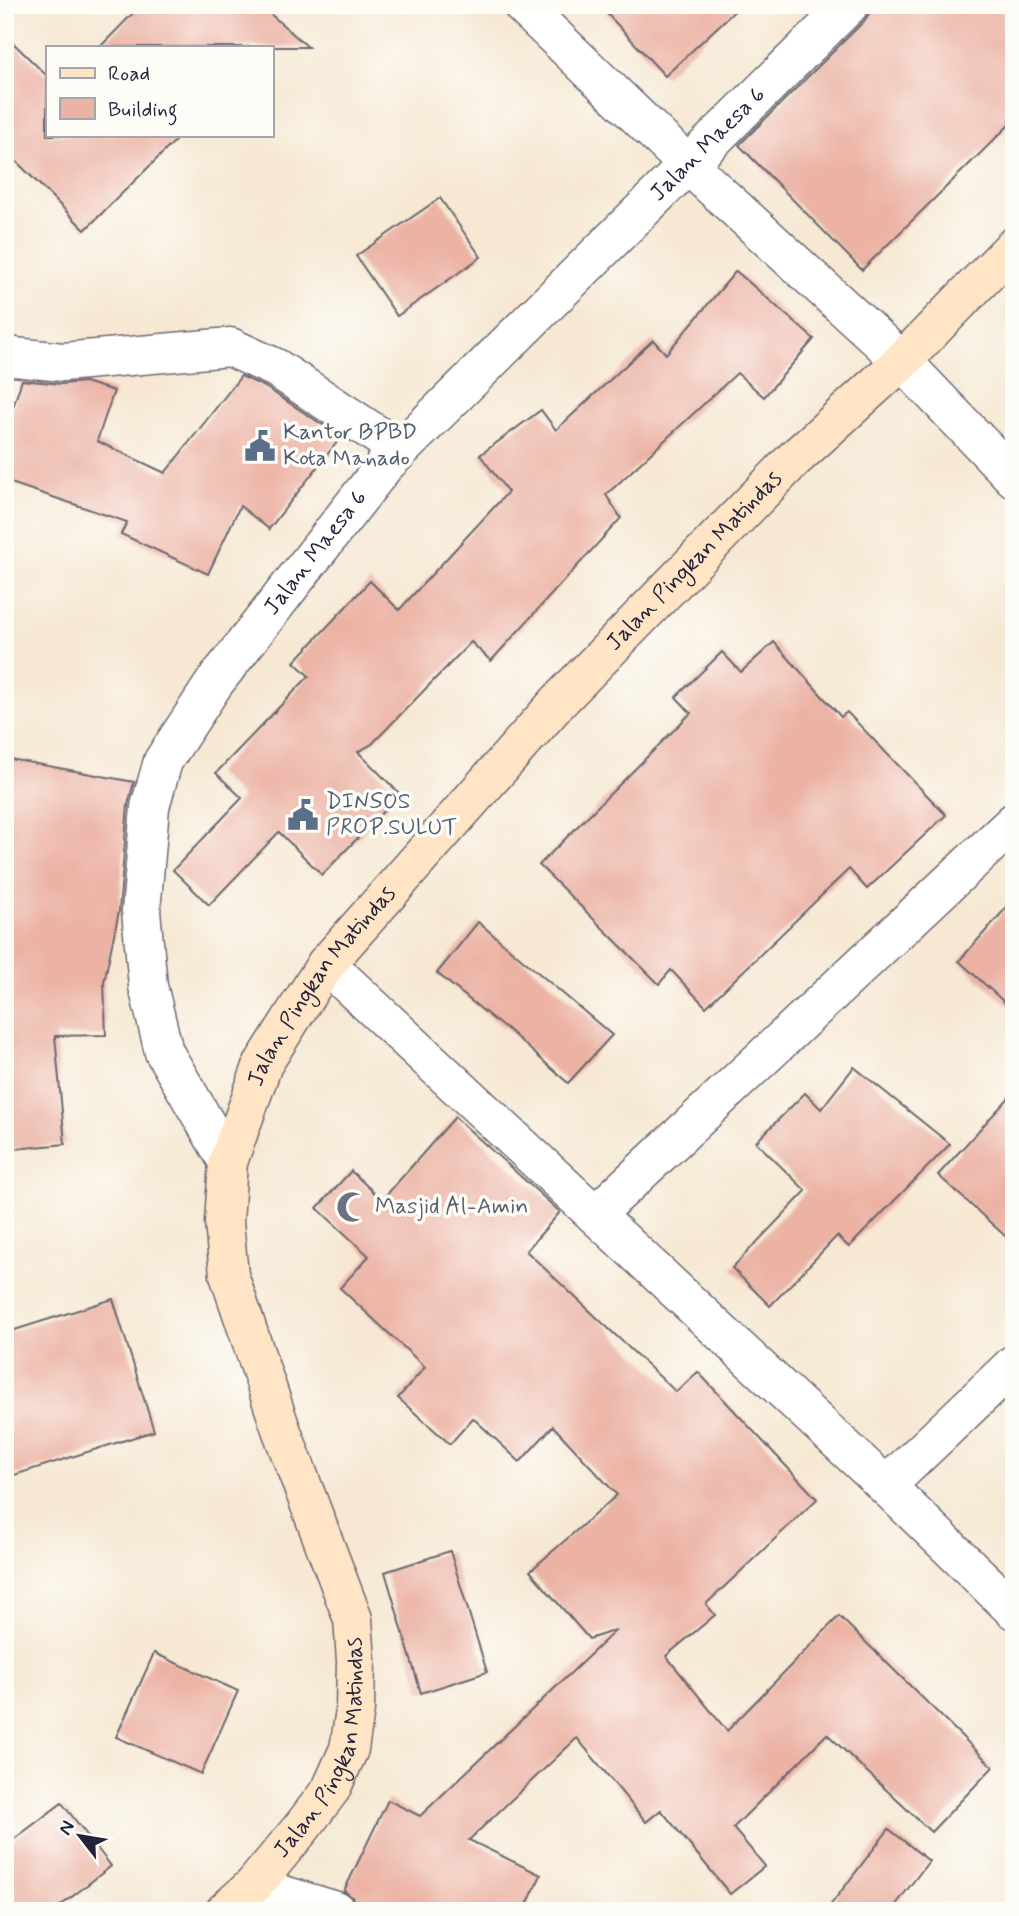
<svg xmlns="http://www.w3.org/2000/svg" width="1019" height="1916" viewBox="0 0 1019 1916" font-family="Mynerve,sans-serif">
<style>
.building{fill:#ecb3a5}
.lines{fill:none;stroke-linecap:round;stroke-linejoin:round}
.street-casing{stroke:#6c6770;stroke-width:41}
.secondary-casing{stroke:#6c6770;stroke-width:41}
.street{stroke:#fff;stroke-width:38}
.secondary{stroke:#ffe4c6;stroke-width:38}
.labels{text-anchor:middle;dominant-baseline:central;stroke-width:7;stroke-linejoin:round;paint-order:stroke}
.street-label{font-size:23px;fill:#22223b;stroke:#fdfcf7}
.service-label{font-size:23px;fill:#4e5e75;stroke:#fdfcf7;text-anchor:start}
.worship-label{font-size:23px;fill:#5b616d;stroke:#fdfcf7;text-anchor:start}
</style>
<rect width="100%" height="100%" fill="#fdfcf7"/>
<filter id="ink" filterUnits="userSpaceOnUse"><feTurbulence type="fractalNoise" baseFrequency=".0143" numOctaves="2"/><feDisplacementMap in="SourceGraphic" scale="14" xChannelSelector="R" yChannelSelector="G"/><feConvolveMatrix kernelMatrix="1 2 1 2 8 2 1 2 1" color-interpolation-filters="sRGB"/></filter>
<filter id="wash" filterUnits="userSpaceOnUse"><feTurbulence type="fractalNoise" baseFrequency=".00686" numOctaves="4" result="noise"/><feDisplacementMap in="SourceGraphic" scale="28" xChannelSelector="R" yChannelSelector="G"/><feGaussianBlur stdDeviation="1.57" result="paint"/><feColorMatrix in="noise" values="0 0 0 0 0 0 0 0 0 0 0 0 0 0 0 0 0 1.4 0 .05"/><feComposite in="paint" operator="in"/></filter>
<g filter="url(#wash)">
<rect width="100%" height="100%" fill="#f6e8d3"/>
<g id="blocks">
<g class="building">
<path d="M 141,5 L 260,5 L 308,47 L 100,47 Z"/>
<path d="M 599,5 L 741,5 L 665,76 Z"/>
<path d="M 875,5 L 1014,5 L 1014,120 L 862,270 L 739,145 L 864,21 Z"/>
<path d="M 5,35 L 47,76 L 47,135 L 181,135 L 85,230 L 5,150 Z"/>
<path d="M 440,198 L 481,257 L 397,316 L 356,256 Z"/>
<path d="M 736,271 L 814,339 L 764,397 L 737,373 L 606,495 L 621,518 L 491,661 L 471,642 L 372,744 L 358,752 L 400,794 L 322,875 L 279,832 L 209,905 L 173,870 L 242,798 L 216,773 L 309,676 L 294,662 L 370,581 L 399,610 L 508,492 L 480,455 L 541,410 L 556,430 L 653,340 L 666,354 Z"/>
<path d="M 241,376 L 265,387 L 341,437 L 269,529 L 240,506 L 208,574 L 121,534 L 127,522 L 5,481 L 5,431 L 22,380 L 61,384 L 85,382 L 114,391 L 97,441 L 165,473 Z"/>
<path d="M 774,642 L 841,717 L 847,712 L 946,815 L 867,889 L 849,869 L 706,1007 L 671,970 L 659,984 L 539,865 L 691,713 L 676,697 L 722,652 L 741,672 Z"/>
<path d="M 5,758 L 134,782 L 128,805 L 119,911 L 104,982 L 106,1035 L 55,1036 L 65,1144 L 5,1150 Z"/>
<path d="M 1014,899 L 1014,1011 L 959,961 Z"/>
<path d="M 478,922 L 612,1035 L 568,1083 L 504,1026 L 503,1027 L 437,973 Z"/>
<path d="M 854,1067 L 950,1144 L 849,1247 L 837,1236 L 770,1306 L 732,1268 L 806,1191 L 756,1142 L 805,1093 L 821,1109 Z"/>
<path d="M 1014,1092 L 1014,1244 L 938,1175 Z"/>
<path d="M 455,1117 L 560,1212 L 526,1251 L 676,1392 L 698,1372 L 817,1499 L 706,1604 L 715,1615 L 666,1656 L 727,1731 L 839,1616 L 993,1767 L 931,1832 L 827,1734 L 733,1828 L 765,1866 L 730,1894 L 661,1810 L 646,1822 L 577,1738 L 469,1840 L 541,1875 L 524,1911 L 357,1911 L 352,1897 L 344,1891 L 388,1800 L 420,1816 L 616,1630 L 589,1639 L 530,1571 L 617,1495 L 553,1426 L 520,1462 L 473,1418 L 450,1444 L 398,1398 L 425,1367 L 340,1288 L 369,1256 L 317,1208 L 351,1171 L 382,1200 Z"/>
<path d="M 113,1299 L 154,1431 L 5,1478 L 5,1333 Z"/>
<path d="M 450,1551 L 487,1672 L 421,1693 L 385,1572 Z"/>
<path d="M 154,1653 L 238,1691 L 201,1774 L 116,1737 Z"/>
<path d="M 62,1803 L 111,1866 L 54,1911 L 5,1911 L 5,1846 Z"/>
<path d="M 889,1829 L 929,1861 L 891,1911 L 826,1911 Z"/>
</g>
</g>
</g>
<g filter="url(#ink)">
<use href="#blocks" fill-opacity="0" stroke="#6c6770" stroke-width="2"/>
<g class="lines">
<defs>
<g id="street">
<path d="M 522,5 L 687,164 L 902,361 L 1014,478"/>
<path d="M 5,356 L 63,362 L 230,347 L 276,368 L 400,450"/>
<path d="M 326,964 L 886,1486 L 1014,1610"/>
<path id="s1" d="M 228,1162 L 164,1052 L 148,986 L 141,911 L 150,807 L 163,761 L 215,682 L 384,466 L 849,5"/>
<path d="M 595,1215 L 1014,822"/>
<path d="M 886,1486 L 1014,1364"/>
<path d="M 253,1886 L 336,1911"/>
</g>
<g id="secondary">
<path id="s2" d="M 225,1911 L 253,1886 L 303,1826 L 331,1789 L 349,1749 L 355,1710 L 356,1661 L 353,1619 L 281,1429 L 229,1275 L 224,1222 L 228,1162 L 263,1064 L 326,964 L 558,702 L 793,460 L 902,361 L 1014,246"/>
</g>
</defs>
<use href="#street" class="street-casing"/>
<use href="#secondary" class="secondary-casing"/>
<use href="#street" class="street"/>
<use href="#secondary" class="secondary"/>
</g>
</g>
<defs>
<symbol id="civic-bare" viewBox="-9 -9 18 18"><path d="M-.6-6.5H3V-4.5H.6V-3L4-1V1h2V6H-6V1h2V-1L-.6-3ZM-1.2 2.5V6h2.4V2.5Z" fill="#5c6f8a" stroke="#fdfcf7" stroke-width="2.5" paint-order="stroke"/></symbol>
<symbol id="mosque-bare" viewBox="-9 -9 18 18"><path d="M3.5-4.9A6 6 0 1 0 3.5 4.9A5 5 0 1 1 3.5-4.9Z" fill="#6b7280" stroke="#fdfcf7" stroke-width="2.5" paint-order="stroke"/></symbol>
</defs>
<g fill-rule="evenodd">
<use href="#civic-bare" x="238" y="424" width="44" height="44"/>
<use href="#civic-bare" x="281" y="793" width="44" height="44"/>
<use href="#mosque-bare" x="330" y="1185" width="44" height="44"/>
</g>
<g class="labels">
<g class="street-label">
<text stroke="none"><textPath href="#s1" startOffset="1248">Jalan Maesa 6</textPath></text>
<text stroke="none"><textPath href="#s1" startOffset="681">Jalan Maesa 6</textPath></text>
<text stroke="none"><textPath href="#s2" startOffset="1584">Jalan Pingkan Matindas</textPath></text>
<text stroke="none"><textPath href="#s2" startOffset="1017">Jalan Pingkan Matindas</textPath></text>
<text stroke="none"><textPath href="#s2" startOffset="198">Jalan Pingkan Matindas</textPath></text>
</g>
<g class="service-label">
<text x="283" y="433">Kantor BPBD<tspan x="283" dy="26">Kota Manado</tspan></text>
<text x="326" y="802">DINSOS<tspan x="326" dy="26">PROP.SULUT</tspan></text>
</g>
<g class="worship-label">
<text x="375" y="1207">Masjid Al-Amin</text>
</g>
</g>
<rect width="1019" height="1916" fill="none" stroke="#fdfcf7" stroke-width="28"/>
<rect x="46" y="46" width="228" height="91" fill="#fdfcf7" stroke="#a5a5ac" stroke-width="2"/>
<rect x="60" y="68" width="35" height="10" fill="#ffe4c6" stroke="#a5a5ac" stroke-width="2"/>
<text x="108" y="80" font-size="21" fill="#22223b">Road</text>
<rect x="60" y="98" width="35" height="21" fill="#ecb3a5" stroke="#a5a5ac" stroke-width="2"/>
<text x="108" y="116" font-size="21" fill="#22223b">Building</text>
<g transform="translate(80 1836) rotate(301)" stroke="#fdfcf7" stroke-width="5" paint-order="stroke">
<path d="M0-5L12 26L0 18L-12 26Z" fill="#22223b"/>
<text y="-10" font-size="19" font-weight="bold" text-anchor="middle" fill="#22223b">N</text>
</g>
</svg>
